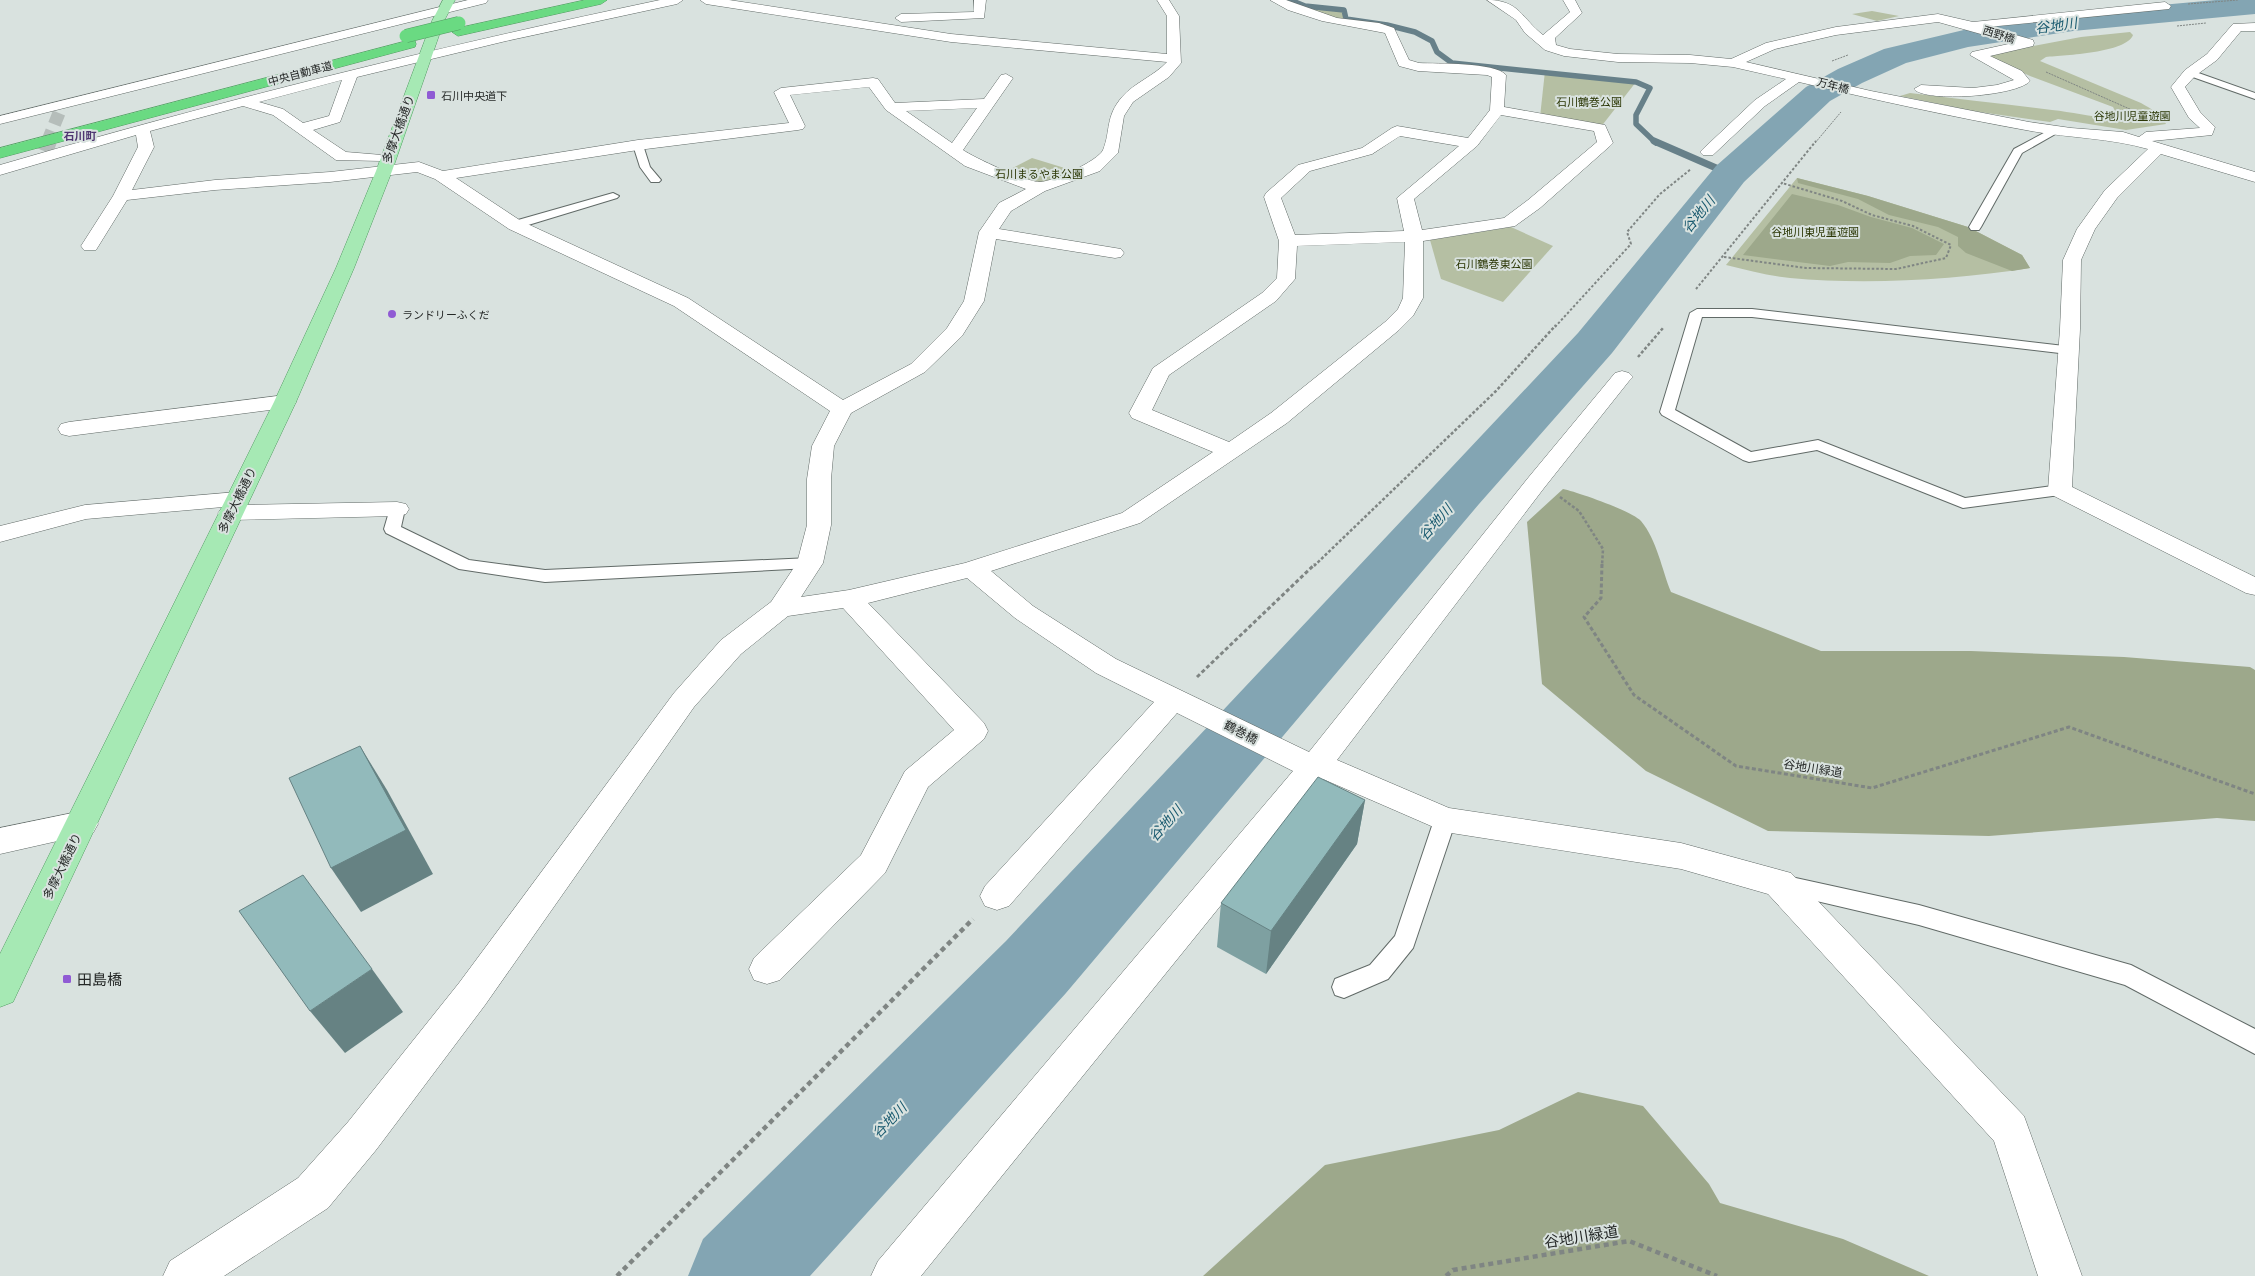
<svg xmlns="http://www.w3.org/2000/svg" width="2255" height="1276" viewBox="0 0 2255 1276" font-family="'Noto Sans','Noto Sans JP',sans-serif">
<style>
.green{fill:#b5bfa3}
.forest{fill:#9da88b}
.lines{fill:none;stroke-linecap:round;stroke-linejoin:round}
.stream-far1{stroke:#678089;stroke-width:5.5}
.stream{stroke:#678089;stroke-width:7}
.river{fill:#83a5b3;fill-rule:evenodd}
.street-tunnel-far1{stroke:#b5bdba;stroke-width:13;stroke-dasharray:13 7;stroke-linecap:butt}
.street-tunnel{stroke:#b5bdba;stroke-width:18;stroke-dasharray:18 9;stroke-linecap:butt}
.lane-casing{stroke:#616a67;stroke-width:2}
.street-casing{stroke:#616a67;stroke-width:1}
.primary-casing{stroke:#529c62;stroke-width:1}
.highway-casing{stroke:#529c62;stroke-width:1}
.path-far4{stroke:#7f8583;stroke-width:1;stroke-dasharray:2 1;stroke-linecap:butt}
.path-far3{stroke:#7f8583;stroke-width:2;stroke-dasharray:2.5 2;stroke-linecap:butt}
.path-far2{stroke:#7f8583;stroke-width:2.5;stroke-dasharray:3 2;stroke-linecap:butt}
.path-far1{stroke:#7f8583;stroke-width:3;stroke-dasharray:4 2.5;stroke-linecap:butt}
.path{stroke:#7f8583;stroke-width:4.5;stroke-dasharray:5 4;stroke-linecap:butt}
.lane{fill:#fff;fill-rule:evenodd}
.street{fill:#fff;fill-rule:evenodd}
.primary{fill:#a6e9b4;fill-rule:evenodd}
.highway{fill:#6ada82;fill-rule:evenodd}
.highway-bridge-casing{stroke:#529c62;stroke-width:14;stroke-linecap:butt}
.highway-bridge{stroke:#6ada82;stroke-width:13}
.wall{fill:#7ea0a1}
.shaded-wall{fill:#668283}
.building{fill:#92babb;stroke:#668283}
.poi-dot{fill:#905bd4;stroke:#d9e2df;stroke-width:2}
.labels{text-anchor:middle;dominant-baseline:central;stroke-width:4;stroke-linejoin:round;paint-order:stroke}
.far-street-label{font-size:11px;fill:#252827;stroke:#d9e2df}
.far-poi-label{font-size:11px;fill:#252827;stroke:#d9e2df;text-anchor:start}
.far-park-label{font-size:11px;fill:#2a3604;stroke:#d9e2df}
.far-neighbourhood-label{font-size:11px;font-weight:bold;fill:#4f3671;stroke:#d9e2df}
.street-label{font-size:12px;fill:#252827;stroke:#d9e2df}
.water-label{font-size:14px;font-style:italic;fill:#195a6f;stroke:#d9e2df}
.near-poi-label{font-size:15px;fill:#252827;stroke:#d9e2df;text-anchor:start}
.near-street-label{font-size:15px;fill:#252827;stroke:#d9e2df}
</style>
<rect width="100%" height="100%" fill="#d9e2df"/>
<g class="green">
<path d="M 1305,6 L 1344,10 L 1346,19 L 1344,23 L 1298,10 Z"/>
<path d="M 1872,11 L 1899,16 L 1877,21 L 1852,14 Z"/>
<path d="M 2130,32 L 2133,35 C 2126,53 2065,55 2046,57 L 2040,61 L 2141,103 C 2151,109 2161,113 2166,124 L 2126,130 L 2058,119 L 2050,122 L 1973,111 L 1900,96 L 1910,93 C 1958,99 2005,104 2052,110 C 2074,112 2096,119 2118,117 L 2113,107 L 2030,76 L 1992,58 L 1991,54 L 2081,37 Z"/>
<path d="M 1545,71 L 1636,82 L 1600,128 L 1540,117 Z"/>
<path d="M 1032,158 L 1081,173 L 1039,188 L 1001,174 Z"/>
<path d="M 1797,178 L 1868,196 L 1968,227 L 2022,255 L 2030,268 C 1954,280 1866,285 1790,278 C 1769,276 1747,270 1726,265 Z"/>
<path d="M 1511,227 L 1553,246 L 1503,302 L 1441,279 L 1430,240 Z"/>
</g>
<g class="forest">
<path d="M 1797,178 L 1868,196 L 1968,227 L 2022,255 L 2030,268 L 2012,271 L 1966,253 L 1958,246 L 1958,237 L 1938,227 L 1889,215 L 1858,199 L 1798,183 Z"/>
<path d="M 1792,194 L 1838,205 L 1871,217 L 1912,228 L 1944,244 L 1936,255 L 1910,256 L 1890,263 L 1848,262 L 1830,266 L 1743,255 Z"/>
<path d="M 1563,489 C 1577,492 1632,511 1641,521 C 1657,540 1662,570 1671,592 L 1821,651 L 1971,651 L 2124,657 L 2250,667 L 2255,670 L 2255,821 L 2217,818 L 1989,836 L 1768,831 L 1646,771 L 1542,684 L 1527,522 Z"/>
<path d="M 1578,1092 L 1643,1106 L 1709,1184 L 1720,1203 L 1843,1239 L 1929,1276 L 1203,1276 L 1325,1165 L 1499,1130 Z"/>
</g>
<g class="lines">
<path class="stream-far1" d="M 1290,0 L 1305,6 L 1344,10 L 1346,19 L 1387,25 L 1415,32 L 1432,41 L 1437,52 L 1452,63 L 1636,82 L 1650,88 L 1636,115 L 1636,124 L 1656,143"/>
<path class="stream" d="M 1654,141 L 1730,174"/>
<path class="river" d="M 2216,0 L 2255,0 L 2255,14 L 2073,31 L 1968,47 L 1906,63 L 1862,83 L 1830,101 L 1744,182 L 1612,353 L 1479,504 L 1066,993 L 810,1276 L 688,1276 L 703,1239 L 1006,941 L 1578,333 L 1716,166 L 1806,87 L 1838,69 L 1884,49 L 1968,29 L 2073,13 Z"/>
<path class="street-tunnel-far1" d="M 47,143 L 59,113"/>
<path class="street-tunnel" d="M 44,151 L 48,141"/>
<defs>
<g id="lane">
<path d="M 2190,70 L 2255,93 L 2255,99 L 2187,75 L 2185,73 Z"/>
<path d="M 2055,127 L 2060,130 L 2059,132 L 2022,153 L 1981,227 L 1979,230 L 1971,230 L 1969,227 L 2014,149 Z"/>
<path d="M 638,142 L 643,145 L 650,167 L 661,180 L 659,182 L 651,182 L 640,167 L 633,145 Z"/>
<path d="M 613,193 L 619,196 L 617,198 L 515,229 L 509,225 L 511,222 Z"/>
<path d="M 1697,309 L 1752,309 L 2073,347 L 2075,350 L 2068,354 L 1752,317 L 1702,317 L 1675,410 L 1751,452 L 1818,440 L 1965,498 L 2060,485 L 2066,487 L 2068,490 L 2066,493 L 2060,495 L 1963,508 L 1817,450 L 1749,462 L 1743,460 L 1662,415 L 1660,412 L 1690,313 Z"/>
<path d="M 397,504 L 403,505 L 405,509 L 401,527 L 469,560 L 545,570 L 810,558 L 816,559 L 819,563 L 816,567 L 810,568 L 545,582 L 459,569 L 386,533 L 384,529 L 391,505 Z"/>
<path d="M 1445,812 L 1453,814 L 1456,820 L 1413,948 L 1388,979 L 1344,998 L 1335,995 L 1332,987 L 1335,979 L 1370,965 L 1395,936 L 1434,820 L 1437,814 Z"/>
<path d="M 1782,875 L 1919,905 L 2131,965 L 2255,1029 L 2255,1054 L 2125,985 L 1919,925 L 1774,891 L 1771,884 L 1774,877 Z"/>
</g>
<g id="street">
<path d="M 468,0 L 488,0 L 486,3 L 0,124 L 0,116 Z"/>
<path d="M 660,0 L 683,0 L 677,4 L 506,41 L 357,77 L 340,122 L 313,130 L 346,152 L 382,155 L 384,158 L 382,161 L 336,160 L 273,115 L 243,106 L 150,131 L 154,147 L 132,190 L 215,180 L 330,172 L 419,162 L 443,171 L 638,140 L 789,123 L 774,92 L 781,88 L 873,78 L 878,79 L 895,103 L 984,99 L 1001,75 L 1006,74 L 1013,78 L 963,150 C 973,157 1028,183 1040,182 C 1052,182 1098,161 1103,150 C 1111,130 1105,117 1122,97 C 1134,83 1154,76 1167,62 L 951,42 L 706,4 L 700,0 L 729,0 L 951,34 L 1167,54 L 1167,16 L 1157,0 L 1169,0 L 1179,16 L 1181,63 L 1169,77 L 1133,102 L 1124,116 L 1118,153 L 1100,171 L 1045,191 L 1011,211 L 999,229 L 1115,248 L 1121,249 L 1124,253 L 1121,257 L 1115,258 L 996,239 L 984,301 L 962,336 L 925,372 L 851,413 L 834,446 L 831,479 L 831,525 L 823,563 L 801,597 L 849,590 L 965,563 L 1122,513 L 1213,452 L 1132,418 L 1129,413 L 1153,368 L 1262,293 L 1277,278 L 1279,241 L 1264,197 L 1266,193 L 1298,165 L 1362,148 L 1392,128 L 1397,126 L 1468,138 L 1490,110 L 1492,77 L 1487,75 L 1418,71 L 1399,66 L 1385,33 L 1322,21 L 1288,10 L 1270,0 L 1286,0 L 1337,18 L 1379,23 L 1394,28 L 1409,60 L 1419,63 C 1437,64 1495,62 1506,75 L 1504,107 L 1605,125 L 1613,143 L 1610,146 L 1540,208 L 1515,226 L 1423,241 L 1423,298 L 1413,316 L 1399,330 L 1287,423 L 1140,523 L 991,571 L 1033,606 L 1116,659 L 1309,752 L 1528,478 L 1615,373 L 1622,371 L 1629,373 L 1633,377 L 1629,381 L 1544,488 L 1337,760 L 1449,808 L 1681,843 L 1791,873 L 2024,1116 L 2082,1276 L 2038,1276 L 1994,1141 L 1768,894 L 1681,869 L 1445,832 L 1323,779 L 921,1276 L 871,1276 L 878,1261 L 1293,771 L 1177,713 L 1009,906 L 997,910 L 985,906 L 980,896 L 985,886 L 1154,702 L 1096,673 L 1015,618 L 967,578 L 868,603 L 984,723 L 988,731 L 984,739 L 928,787 L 885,873 L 780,980 L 767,984 L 754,980 L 749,969 L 754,958 L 861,855 L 905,771 L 954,730 L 843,608 L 788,616 L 741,654 L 694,707 L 485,1005 L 376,1150 L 328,1208 L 224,1276 L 163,1276 L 170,1261 L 298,1178 L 348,1122 L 459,983 L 674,693 L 721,640 L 771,602 L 797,563 L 807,525 L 807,479 L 812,446 L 830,411 L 674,306 L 509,229 L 435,179 L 417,172 L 330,182 L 215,190 L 127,200 L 96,250 L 84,250 L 81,246 L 113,196 L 138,147 L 136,135 L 0,175 L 0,165 C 219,101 437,47 660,0 ZM 342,80 L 329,116 L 303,123 L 283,109 L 259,102 ZM 869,87 L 886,110 L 965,166 L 1026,189 L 999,203 L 979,232 L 964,301 L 947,328 L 911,364 L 843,400 L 688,298 L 521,221 L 456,178 L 638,150 L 798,130 L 803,129 L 805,126 L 790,95 ZM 977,108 L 952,143 L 906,111 ZM 1501,115 L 1594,131 L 1597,142 L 1528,200 L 1504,218 L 1422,230 L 1414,199 L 1477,146 ZM 1400,136 L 1459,146 L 1397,198 L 1404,231 L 1295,235 L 1281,198 L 1310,171 L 1372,154 ZM 1405,242 L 1403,298 L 1398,309 L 1385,322 L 1271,413 L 1229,442 L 1152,410 L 1169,375 L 1276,301 L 1295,279 L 1297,246 Z"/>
<path d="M 974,0 L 986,0 L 984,18 L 901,22 L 895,18 L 901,14 L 974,12 Z"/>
<path d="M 1487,0 C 1520,0 1521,18 1543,35 L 1570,12 L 1563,0 L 1575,0 L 1582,13 L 1555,38 L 1556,45 L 1570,49 L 1618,54 L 1690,55 L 1731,59 L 1766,43 L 1836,27 L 1938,14 L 1973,22 L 2165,2 L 2171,6 L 2169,9 L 1988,27 L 2033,40 L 2034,43 L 2033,46 L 1990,56 L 2022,71 L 2030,81 C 2018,96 1925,103 1914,89 L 1921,85 L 1973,88 L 1997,85 L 2014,80 L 1970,55 L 1972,52 L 2013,43 L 1938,22 L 1836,35 L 1775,49 L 1746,62 L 1871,91 L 2029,122 L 2071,128 L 2123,132 L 2139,137 L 2146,132 L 2200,128 L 2189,118 L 2171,87 L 2185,70 L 2207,54 L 2233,24 L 2255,23 L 2255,31 L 2241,31 L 2217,60 L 2195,76 L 2185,87 L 2200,112 L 2215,127 L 2212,135 L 2152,141 L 2255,172 L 2255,182 L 2161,154 L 2117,198 L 2095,229 L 2081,260 L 2080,329 L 2072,487 L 2255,577 L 2255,595 L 2246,593 L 2052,495 L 2048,490 L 2060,329 L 2063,260 L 2077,229 L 2105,190 L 2148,149 C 2110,138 2070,138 2031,131 C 1953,117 1876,100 1799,82 L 1765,106 L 1713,155 L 1703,155 L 1700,152 L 1703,149 L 1755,100 L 1786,79 L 1733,67 L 1690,63 L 1618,62 L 1564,56 L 1545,50 L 1525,33 L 1516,20 Z"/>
<path d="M 285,395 L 293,397 L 296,402 L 293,407 L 69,436 L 61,434 L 58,429 L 61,424 L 69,422 Z"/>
<path d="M 237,492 L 246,494 L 249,499 L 246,504 L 240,505 L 397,502 L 406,504 L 409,509 L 406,514 L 397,516 L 230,520 L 221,518 L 218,513 L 223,507 L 86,519 L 0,542 L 0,526 L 85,505 Z"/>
<path d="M 82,811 L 93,815 L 98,824 L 93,833 L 0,854 L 0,828 Z"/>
</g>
<path id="primary" d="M 443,0 L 455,0 L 444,21 L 392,171 L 354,268 L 296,402 L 13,1002 L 0,1007 L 0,954 L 274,402 L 336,268 L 376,171 L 432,21 Z"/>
<g id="highway">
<path d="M 585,0 L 607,0 L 601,4 L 458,36 L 452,32 L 458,28 Z"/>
<path d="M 410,40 L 415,41 L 416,44 L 415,47 L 0,158 L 0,148 Z"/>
</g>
</defs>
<use href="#lane" class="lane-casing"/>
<use href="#street" class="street-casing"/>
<use href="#primary" class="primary-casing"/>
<use href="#highway" class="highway-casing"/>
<g class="path-far4">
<path d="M 2188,4 L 2238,0"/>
<path d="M 2177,26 L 2206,23"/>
<path d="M 1832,61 L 1848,55"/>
<path d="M 2046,72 L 2141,114"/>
<path d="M 1815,143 L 1841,112"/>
</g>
<g class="path-far3">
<path d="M 1724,257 L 1806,268 L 1896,269 L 1946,258 L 1951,245 L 1913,226 L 1872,215 L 1842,201 L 1782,183"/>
<path d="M 1696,289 L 1816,141"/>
<path d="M 1555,327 L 1631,244 L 1627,232 L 1660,194 L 1691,169"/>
</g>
<g class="path-far2">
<path d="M 1638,357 L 1663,328"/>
<path d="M 1560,497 L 1579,511 L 1603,549 L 1602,566"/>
<path d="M 1314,566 L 1496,391 L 1556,325"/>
</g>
<g class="path-far1">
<path d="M 1602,564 L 1601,598 L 1584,617 L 1634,695 L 1736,766 L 1872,788 L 2069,727 L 2255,794"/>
<path d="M 1197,677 L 1315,564"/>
</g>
<g class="path">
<path d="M 617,1276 L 973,919"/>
<path d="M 1446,1276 L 1453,1270 L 1629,1241 L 1717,1276"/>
</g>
<use href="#lane" class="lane"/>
<use href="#street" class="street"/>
<use href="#primary" class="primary"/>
<use href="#highway" class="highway"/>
<defs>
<path id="highway-bridge" d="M 406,36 L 459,23"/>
</defs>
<use href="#highway-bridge" class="highway-bridge-casing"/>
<use href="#highway-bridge" class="highway-bridge"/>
</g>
<path class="wall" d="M 1365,800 L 1357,844 L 1266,974 L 1217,947 L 1221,903 Z"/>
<g class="shaded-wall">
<path d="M 360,746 L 387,790 L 433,874 L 361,912 L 331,868 Z"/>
<path d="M 1365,800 L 1357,844 L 1266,974 L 1271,931 Z"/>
<path d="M 372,969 L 403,1012 L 345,1053 L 310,1011 Z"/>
</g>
<g class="building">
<path d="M 360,746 L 406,830 L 331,868 L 289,778 Z"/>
<path d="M 1318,777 L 1365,800 L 1271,931 L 1221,903 Z"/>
<path d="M 303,875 L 372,969 L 310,1011 L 239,911 Z"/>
</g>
<g class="poi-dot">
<rect x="426" y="90" width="10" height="10" rx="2.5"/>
<circle cx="392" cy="314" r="5"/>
<rect x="62" y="974" width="10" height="10" rx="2.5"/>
</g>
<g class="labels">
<g class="far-street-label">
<text transform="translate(1999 34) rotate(17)">西野橋</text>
<text transform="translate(300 73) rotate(-15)">中央自動車道</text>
<text transform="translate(1833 85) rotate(14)">万年橋</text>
</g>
<g class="far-poi-label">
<text x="441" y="95">石川中央道下</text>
<text x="402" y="314">ランドリーふくだ</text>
</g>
<g class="far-park-label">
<text x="1589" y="101">石川鶴巻公園</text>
<text x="2132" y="115">谷地川児童遊園</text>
<text x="1039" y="173">石川まるやま公園</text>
<text x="1815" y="231">谷地川東児童遊園</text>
<text x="1494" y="263">石川鶴巻東公園</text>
</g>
<g class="far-neighbourhood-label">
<text x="80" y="135">石川町</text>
</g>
<g class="street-label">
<text transform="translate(398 129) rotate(-70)">多摩大橋通り</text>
<text transform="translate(237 500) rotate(-64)">多摩大橋通り</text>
<text transform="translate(1241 732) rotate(27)">鶴巻橋</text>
<text transform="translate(1813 768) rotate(9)">谷地川緑道</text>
<text transform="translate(62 866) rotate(-64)">多摩大橋通り</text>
</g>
<g class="water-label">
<text transform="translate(2056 25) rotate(-8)">谷地川</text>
<text transform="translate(1698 214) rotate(-51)">谷地川</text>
<text transform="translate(1435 522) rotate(-48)">谷地川</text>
<text transform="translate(1165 823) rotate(-48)">谷地川</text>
<text transform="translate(889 1120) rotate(-46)">谷地川</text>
</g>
<g class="near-poi-label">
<text x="77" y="979">田島橋</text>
</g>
<g class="near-street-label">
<text transform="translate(1581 1236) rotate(-9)">谷地川緑道</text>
</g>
</g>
</svg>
